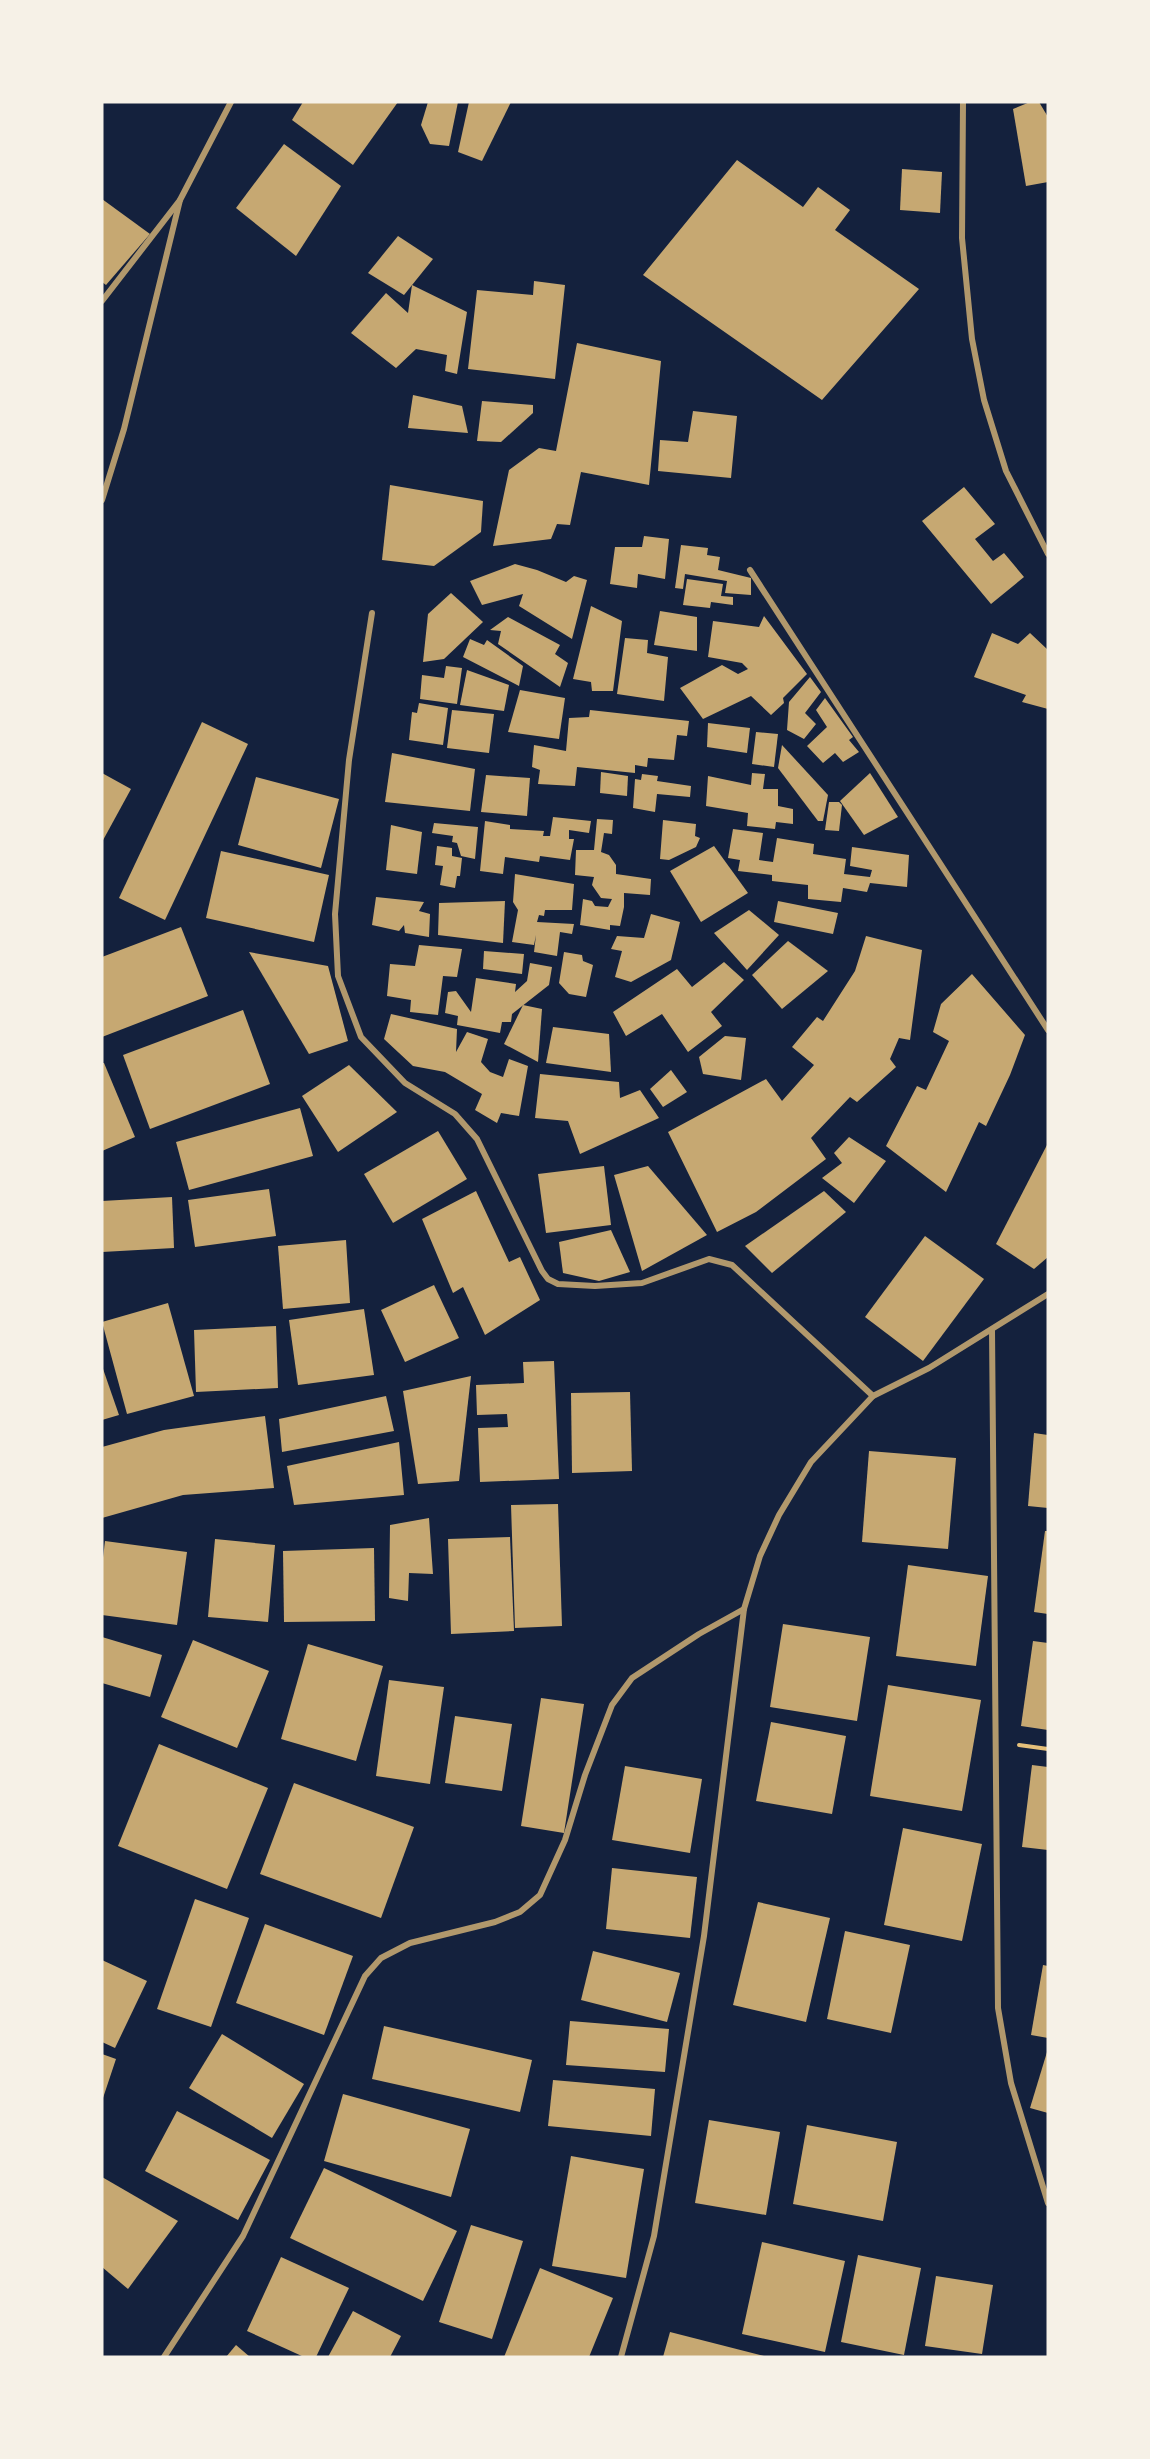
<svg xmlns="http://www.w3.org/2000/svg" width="1150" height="2459" viewBox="0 0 1150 2459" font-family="Signika,sans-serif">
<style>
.building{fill:#c6a872}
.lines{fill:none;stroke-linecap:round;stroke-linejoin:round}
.path{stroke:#e5c07b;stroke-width:4}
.minor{stroke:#b1986c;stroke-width:6}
</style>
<rect width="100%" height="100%" fill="#14213d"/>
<g class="building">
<path d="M 303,102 L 398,102 L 353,165 L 292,120 Z"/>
<path d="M 428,102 L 458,102 L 449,146 L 430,144 L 421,125 Z"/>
<path d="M 469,102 L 511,102 L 482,161 L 458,152 Z"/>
<path d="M 1030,102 L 1039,102 L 1048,117 L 1048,182 L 1026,186 L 1013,109 Z"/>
<path d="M 284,144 L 341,186 L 296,256 L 236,208 Z"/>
<path d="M 737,160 L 803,207 L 818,187 L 850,210 L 835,230 L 919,289 L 822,400 L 643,275 Z"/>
<path d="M 902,169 L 942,172 L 940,213 L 900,210 Z"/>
<path d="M 102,199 L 150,234 L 106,285 L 102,282 Z"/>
<path d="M 398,236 L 433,259 L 404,295 L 368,273 Z"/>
<path d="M 534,281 L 565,285 L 555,379 L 468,369 L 477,290 L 533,295 Z"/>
<path d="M 412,285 L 467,312 L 457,374 L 445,371 L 447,355 L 416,349 L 396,368 L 351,333 L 386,293 L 408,313 Z"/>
<path d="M 577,343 L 661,361 L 649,485 L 581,472 L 570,525 L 557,524 L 551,539 L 493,546 L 509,470 L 539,448 L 556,451 Z"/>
<path d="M 413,395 L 462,406 L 468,433 L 408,428 Z"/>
<path d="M 482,401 L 533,405 L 533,413 L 501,442 L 477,441 Z"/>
<path d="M 693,411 L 737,416 L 731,478 L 658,471 L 660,440 L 688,442 Z"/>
<path d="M 390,485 L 483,501 L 481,532 L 434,566 L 382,560 Z"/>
<path d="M 964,487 L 995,524 L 975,539 L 993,561 L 1004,553 L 1024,577 L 991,604 L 922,521 Z"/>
<path d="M 644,536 L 669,539 L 665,579 L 638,574 L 637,588 L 610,584 L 615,547 L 642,547 Z"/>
<path d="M 681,545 L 708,548 L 707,555 L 720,557 L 718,570 L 751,578 L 751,595 L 725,593 L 727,581 L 685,574 L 683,589 L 675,588 Z"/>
<path d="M 515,564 L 537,570 L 566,582 L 574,576 L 587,580 L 572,639 L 519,606 L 523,594 L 482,605 L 470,581 Z"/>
<path d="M 687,579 L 723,584 L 721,596 L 733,597 L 733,605 L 711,602 L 710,608 L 683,605 Z"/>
<path d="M 451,593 L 483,622 L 444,659 L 423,662 L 428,614 Z"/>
<path d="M 591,606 L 622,621 L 613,691 L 592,691 L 591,682 L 573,679 Z"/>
<path d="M 660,611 L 697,617 L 697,651 L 654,645 Z"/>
<path d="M 764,616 L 807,674 L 783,698 L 784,703 L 771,715 L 751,696 L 703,719 L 680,688 L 722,665 L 738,674 L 748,669 L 742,663 L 708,657 L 713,621 L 759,627 Z"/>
<path d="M 508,617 L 560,645 L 555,654 L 568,663 L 560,687 L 498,644 L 501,631 L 490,630 Z"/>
<path d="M 992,633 L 1018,644 L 1030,633 L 1048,650 L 1048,709 L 1022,702 L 1026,695 L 974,677 Z"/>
<path d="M 625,638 L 648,640 L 647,653 L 668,657 L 664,701 L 617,694 Z"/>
<path d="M 470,639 L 484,645 L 487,640 L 523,666 L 519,686 L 463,657 Z"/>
<path d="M 446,666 L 462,668 L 457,704 L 420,699 L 422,675 L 444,678 Z"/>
<path d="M 467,670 L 509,685 L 504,711 L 460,705 Z"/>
<path d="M 810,677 L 821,692 L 805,713 L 816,724 L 804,739 L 787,730 L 789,702 Z"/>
<path d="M 520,690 L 565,698 L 559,739 L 508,732 Z"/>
<path d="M 825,698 L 853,737 L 849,740 L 859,752 L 843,762 L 835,753 L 823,763 L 807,746 L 827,727 L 816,710 Z"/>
<path d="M 419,703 L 448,708 L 443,745 L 409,740 L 412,712 L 417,713 Z"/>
<path d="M 452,710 L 494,714 L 489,753 L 447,748 Z"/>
<path d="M 590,710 L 689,721 L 687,736 L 677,735 L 674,760 L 648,758 L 647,767 L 635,765 L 635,773 L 577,767 L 575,786 L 538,784 L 540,770 L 532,767 L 534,745 L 566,751 L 569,718 L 589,717 Z"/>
<path d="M 202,722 L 248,744 L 165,920 L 119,898 Z"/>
<path d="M 708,723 L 750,728 L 747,753 L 707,747 Z"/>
<path d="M 756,732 L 778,734 L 774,767 L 752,764 Z"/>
<path d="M 782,745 L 828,795 L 823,821 L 818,821 L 778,768 Z"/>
<path d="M 392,753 L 475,769 L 470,811 L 385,802 Z"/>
<path d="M 601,772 L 628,776 L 627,796 L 600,793 Z"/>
<path d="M 102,773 L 131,789 L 102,842 Z"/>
<path d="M 752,773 L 765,774 L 763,789 L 778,789 L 778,806 L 793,809 L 793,824 L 776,822 L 775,829 L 747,826 L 748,813 L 706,806 L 708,776 L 751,785 Z"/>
<path d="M 870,773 L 898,817 L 864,835 L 840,801 Z"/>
<path d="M 642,774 L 658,776 L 657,781 L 691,786 L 690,797 L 657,794 L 655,812 L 633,808 L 635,779 L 641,780 Z"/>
<path d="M 486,775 L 530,778 L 527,816 L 481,812 Z"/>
<path d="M 256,777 L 339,799 L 321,868 L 238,845 Z"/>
<path d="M 829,802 L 839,802 L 842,805 L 839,831 L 825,830 Z"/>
<path d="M 553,817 L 591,821 L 589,833 L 569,830 L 569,839 L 574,839 L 570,860 L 540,856 L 539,862 L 505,857 L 503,874 L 480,871 L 485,821 L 510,825 L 510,829 L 544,831 L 543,836 L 550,836 Z"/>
<path d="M 597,819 L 613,820 L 612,834 L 604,833 L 601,852 L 609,855 L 616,865 L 616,874 L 651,879 L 650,895 L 624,893 L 624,907 L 620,926 L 610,925 L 610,930 L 580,925 L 583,899 L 592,901 L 595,906 L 608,907 L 612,899 L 601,898 L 592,885 L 594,877 L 575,875 L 576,850 L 594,850 Z"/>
<path d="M 663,820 L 696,824 L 695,836 L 700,838 L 696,847 L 669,860 L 660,859 Z"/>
<path d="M 434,823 L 478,827 L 475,859 L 461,856 L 457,843 L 452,842 L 453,836 L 432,833 Z"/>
<path d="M 391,825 L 422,832 L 417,874 L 386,870 Z"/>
<path d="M 733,829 L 763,833 L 759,860 L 773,862 L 777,838 L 814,844 L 813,854 L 846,859 L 844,874 L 870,877 L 872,870 L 850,866 L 852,847 L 909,855 L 907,887 L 870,883 L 867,892 L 843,888 L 841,902 L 808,899 L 808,885 L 772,881 L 772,875 L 738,871 L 740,860 L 728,858 Z"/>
<path d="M 437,846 L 452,848 L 452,856 L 462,858 L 460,876 L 457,876 L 455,888 L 440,885 L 443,866 L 435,865 Z"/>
<path d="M 714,846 L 748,893 L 701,922 L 670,871 Z"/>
<path d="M 221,851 L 329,875 L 314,942 L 206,918 Z"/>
<path d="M 515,874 L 574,884 L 572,910 L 545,910 L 544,916 L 539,915 L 537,922 L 574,924 L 572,934 L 560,932 L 557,956 L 534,952 L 536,935 L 534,945 L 512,942 L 518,910 L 513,902 Z"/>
<path d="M 376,897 L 424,902 L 419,911 L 430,914 L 429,937 L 405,933 L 404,925 L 399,931 L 372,925 Z"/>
<path d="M 505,901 L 503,943 L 438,935 L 439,903 Z"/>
<path d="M 778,901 L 838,913 L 833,934 L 774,922 Z"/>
<path d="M 749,910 L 779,935 L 747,970 L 714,933 Z"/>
<path d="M 651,914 L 680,922 L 671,960 L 631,982 L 615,977 L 622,951 L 611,949 L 617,936 L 644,938 Z"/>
<path d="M 181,927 L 208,996 L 102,1037 L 102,957 Z"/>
<path d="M 866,936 L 922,950 L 910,1040 L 899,1038 L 890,1059 L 896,1067 L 857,1102 L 850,1097 L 811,1138 L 826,1159 L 756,1212 L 717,1232 L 668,1132 L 766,1079 L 782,1101 L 814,1065 L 792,1047 L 817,1017 L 823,1021 L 855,971 Z"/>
<path d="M 788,941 L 828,971 L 782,1009 L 752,975 Z"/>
<path d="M 419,945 L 462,949 L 457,977 L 443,976 L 438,1015 L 410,1012 L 411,1000 L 387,996 L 390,964 L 415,966 Z"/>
<path d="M 484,951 L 524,954 L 522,974 L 483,969 Z"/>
<path d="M 249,952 L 328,966 L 348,1041 L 309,1054 Z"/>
<path d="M 564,952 L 582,955 L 583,961 L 593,965 L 586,997 L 569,994 L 559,983 Z"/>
<path d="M 724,962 L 744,980 L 711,1012 L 722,1026 L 688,1052 L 662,1014 L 626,1036 L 613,1012 L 677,969 L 692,987 Z"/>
<path d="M 530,963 L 552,967 L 549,985 L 512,1014 L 511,1022 L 502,1022 L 500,1033 L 457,1025 L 458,1016 L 445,1013 L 448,992 L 456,991 L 471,1012 L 476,978 L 516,984 L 515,992 L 527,981 Z"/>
<path d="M 972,974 L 1025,1035 L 1010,1075 L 986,1126 L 979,1122 L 946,1192 L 886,1146 L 917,1086 L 926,1090 L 949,1041 L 933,1032 L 941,1004 Z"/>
<path d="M 523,1005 L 542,1009 L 538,1062 L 504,1044 Z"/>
<path d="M 243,1010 L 270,1084 L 150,1129 L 123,1055 Z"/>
<path d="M 391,1014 L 457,1029 L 456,1052 L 467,1032 L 488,1039 L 481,1062 L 490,1072 L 503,1077 L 509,1059 L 528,1066 L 519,1116 L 501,1113 L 497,1123 L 475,1110 L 482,1094 L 445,1072 L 413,1066 L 384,1039 Z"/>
<path d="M 553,1027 L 609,1034 L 611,1072 L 546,1063 Z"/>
<path d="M 725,1036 L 746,1038 L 741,1080 L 703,1074 L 699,1057 Z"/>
<path d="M 102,1063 L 104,1063 L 135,1137 L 102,1151 Z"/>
<path d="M 349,1065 L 397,1112 L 338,1152 L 302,1096 Z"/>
<path d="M 671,1070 L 687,1092 L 663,1107 L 650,1089 Z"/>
<path d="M 540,1074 L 619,1082 L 620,1098 L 640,1090 L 659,1118 L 580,1154 L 568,1121 L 535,1118 Z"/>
<path d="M 300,1108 L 313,1156 L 189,1190 L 176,1142 Z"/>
<path d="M 438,1131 L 467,1179 L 393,1223 L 364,1174 Z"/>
<path d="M 849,1137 L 886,1161 L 854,1203 L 822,1178 L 842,1163 L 834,1153 Z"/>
<path d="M 1048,1143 L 1048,1257 L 1034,1269 L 996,1244 Z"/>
<path d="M 604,1166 L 611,1225 L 546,1233 L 538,1174 Z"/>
<path d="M 648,1166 L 707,1235 L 642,1271 L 614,1175 Z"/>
<path d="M 269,1189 L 276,1236 L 195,1247 L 188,1200 Z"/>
<path d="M 476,1191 L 509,1262 L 520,1257 L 540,1300 L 485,1335 L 463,1287 L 453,1293 L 422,1219 Z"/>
<path d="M 824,1191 L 846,1212 L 772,1273 L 745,1246 Z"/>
<path d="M 172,1197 L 174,1248 L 102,1252 L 102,1201 Z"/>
<path d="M 611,1230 L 630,1272 L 599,1281 L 563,1273 L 559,1242 Z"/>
<path d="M 925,1236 L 984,1279 L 923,1361 L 865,1317 Z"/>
<path d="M 346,1240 L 350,1303 L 283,1309 L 278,1246 Z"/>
<path d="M 434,1285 L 459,1338 L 405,1362 L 381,1310 Z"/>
<path d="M 168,1303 L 194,1396 L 127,1414 L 102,1322 Z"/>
<path d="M 364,1309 L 374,1375 L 298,1385 L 289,1320 Z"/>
<path d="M 276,1326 L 278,1388 L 196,1392 L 194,1330 Z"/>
<path d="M 554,1361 L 559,1479 L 480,1482 L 478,1428 L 508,1427 L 507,1414 L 477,1415 L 476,1385 L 524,1383 L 523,1362 Z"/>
<path d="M 102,1366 L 119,1415 L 102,1420 Z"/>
<path d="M 471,1376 L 459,1481 L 418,1484 L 403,1391 Z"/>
<path d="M 630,1392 L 632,1471 L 572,1473 L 571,1393 Z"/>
<path d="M 386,1396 L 394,1431 L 282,1452 L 279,1419 Z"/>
<path d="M 265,1416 L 274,1488 L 183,1495 L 102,1518 L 102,1447 L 164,1430 Z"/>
<path d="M 1034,1433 L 1048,1435 L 1048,1508 L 1028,1506 Z"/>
<path d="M 399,1442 L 404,1495 L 294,1505 L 287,1466 Z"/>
<path d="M 869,1451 L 956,1458 L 948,1549 L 862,1542 Z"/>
<path d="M 558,1504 L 562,1626 L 515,1628 L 511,1505 Z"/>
<path d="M 429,1518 L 433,1574 L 409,1573 L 408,1601 L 389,1598 L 390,1525 Z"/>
<path d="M 1045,1531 L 1048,1531 L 1048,1614 L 1034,1612 Z"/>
<path d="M 510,1537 L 514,1631 L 451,1634 L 448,1539 Z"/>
<path d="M 215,1539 L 275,1545 L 268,1622 L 208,1617 Z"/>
<path d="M 105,1541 L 187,1552 L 177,1625 L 102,1615 L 102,1566 Z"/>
<path d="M 374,1548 L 375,1621 L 284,1622 L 283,1551 Z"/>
<path d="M 908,1565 L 988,1576 L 976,1666 L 896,1656 Z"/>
<path d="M 783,1624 L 870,1637 L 857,1721 L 770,1707 Z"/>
<path d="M 102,1637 L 162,1655 L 150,1697 L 102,1683 Z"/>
<path d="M 193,1640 L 269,1671 L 237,1748 L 161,1717 Z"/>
<path d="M 1033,1641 L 1048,1643 L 1048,1730 L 1021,1726 Z"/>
<path d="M 308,1644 L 383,1666 L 356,1761 L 281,1739 Z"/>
<path d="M 389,1680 L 444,1687 L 430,1784 L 376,1776 Z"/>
<path d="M 888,1685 L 981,1700 L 962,1811 L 870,1796 Z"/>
<path d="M 541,1698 L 584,1704 L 564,1833 L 521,1826 Z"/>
<path d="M 455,1716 L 512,1724 L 502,1791 L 445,1783 Z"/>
<path d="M 771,1722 L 846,1736 L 832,1814 L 756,1801 Z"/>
<path d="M 159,1744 L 268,1788 L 227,1889 L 118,1846 Z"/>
<path d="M 1032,1765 L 1048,1767 L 1048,1850 L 1022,1847 Z"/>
<path d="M 625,1766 L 702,1779 L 690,1853 L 612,1840 Z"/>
<path d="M 294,1783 L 414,1827 L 381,1918 L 260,1874 Z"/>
<path d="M 903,1828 L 982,1844 L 962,1941 L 884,1925 Z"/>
<path d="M 612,1868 L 697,1877 L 690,1938 L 606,1929 Z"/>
<path d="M 195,1899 L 249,1918 L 211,2027 L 157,2009 Z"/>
<path d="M 758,1902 L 830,1918 L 806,2022 L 733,2005 Z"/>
<path d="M 265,1924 L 353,1956 L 324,2035 L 236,2003 Z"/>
<path d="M 845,1931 L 910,1945 L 891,2033 L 827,2019 Z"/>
<path d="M 593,1951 L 680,1973 L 667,2022 L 581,2000 Z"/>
<path d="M 102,1960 L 147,1981 L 115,2048 L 102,2042 Z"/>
<path d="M 1043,1965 L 1048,1966 L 1048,2038 L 1031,2035 Z"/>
<path d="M 570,2021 L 669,2029 L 665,2072 L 566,2065 Z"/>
<path d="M 384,2026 L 532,2060 L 520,2112 L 372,2079 Z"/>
<path d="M 222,2034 L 304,2084 L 272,2138 L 189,2088 Z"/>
<path d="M 1047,2052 L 1048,2052 L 1048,2113 L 1030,2108 Z"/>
<path d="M 102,2054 L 116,2059 L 102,2101 Z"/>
<path d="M 553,2080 L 655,2089 L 651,2136 L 548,2126 Z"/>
<path d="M 343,2094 L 470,2129 L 451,2197 L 324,2161 Z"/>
<path d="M 177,2111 L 270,2160 L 238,2220 L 145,2171 Z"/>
<path d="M 709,2120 L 780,2132 L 766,2215 L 695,2203 Z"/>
<path d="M 807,2125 L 897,2142 L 883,2221 L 793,2204 Z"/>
<path d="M 571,2156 L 644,2169 L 626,2278 L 552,2266 Z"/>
<path d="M 324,2168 L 457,2231 L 423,2301 L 290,2238 Z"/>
<path d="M 102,2177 L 178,2221 L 128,2289 L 102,2267 Z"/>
<path d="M 471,2225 L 523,2241 L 492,2339 L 439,2322 Z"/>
<path d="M 762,2242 L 845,2261 L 825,2352 L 742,2334 Z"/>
<path d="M 858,2255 L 921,2268 L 904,2355 L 841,2342 Z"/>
<path d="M 281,2257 L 349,2288 L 316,2357 L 304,2357 L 247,2331 Z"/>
<path d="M 540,2268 L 613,2298 L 589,2357 L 504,2357 Z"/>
<path d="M 936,2276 L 993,2285 L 982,2354 L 925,2346 Z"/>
<path d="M 353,2311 L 401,2336 L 390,2357 L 328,2357 Z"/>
<path d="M 670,2332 L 764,2356 L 764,2357 L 663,2357 Z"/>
<path d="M 236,2345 L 250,2357 L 226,2357 Z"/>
</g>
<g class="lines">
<path class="path" d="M 1019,1745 L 1048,1749"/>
<g class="minor">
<path d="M 963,102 L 962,238 L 972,339 L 984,400 L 1006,471 L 1048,554"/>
<path d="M 102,301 L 180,200 L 231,102"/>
<path d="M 102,500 L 124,429 L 180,200"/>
<path d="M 750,570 L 1048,1030"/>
<path d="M 372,613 L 349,760 L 335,914 L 338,976 L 361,1037 L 405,1083 L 455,1114 L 477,1139 L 542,1271 L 548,1279 L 558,1284 L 595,1286 L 642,1283 L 709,1259 L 732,1265 L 873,1396"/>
<path d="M 992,1330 L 998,2008 L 1011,2083 L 1048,2203"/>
<path d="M 164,2357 L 243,2236 L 365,1976 L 381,1958 L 410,1943 L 495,1922 L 520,1912 L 540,1895 L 565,1840 L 585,1775 L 612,1705 L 632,1678 L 699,1634 L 744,1609"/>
<path d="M 621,2357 L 654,2236 L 704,1936 L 744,1609 L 760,1556 L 779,1515 L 811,1462 L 873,1396 L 929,1368 L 1048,1294"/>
</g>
</g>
<rect width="1150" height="2459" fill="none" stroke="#f6f1e7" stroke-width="207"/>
</svg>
